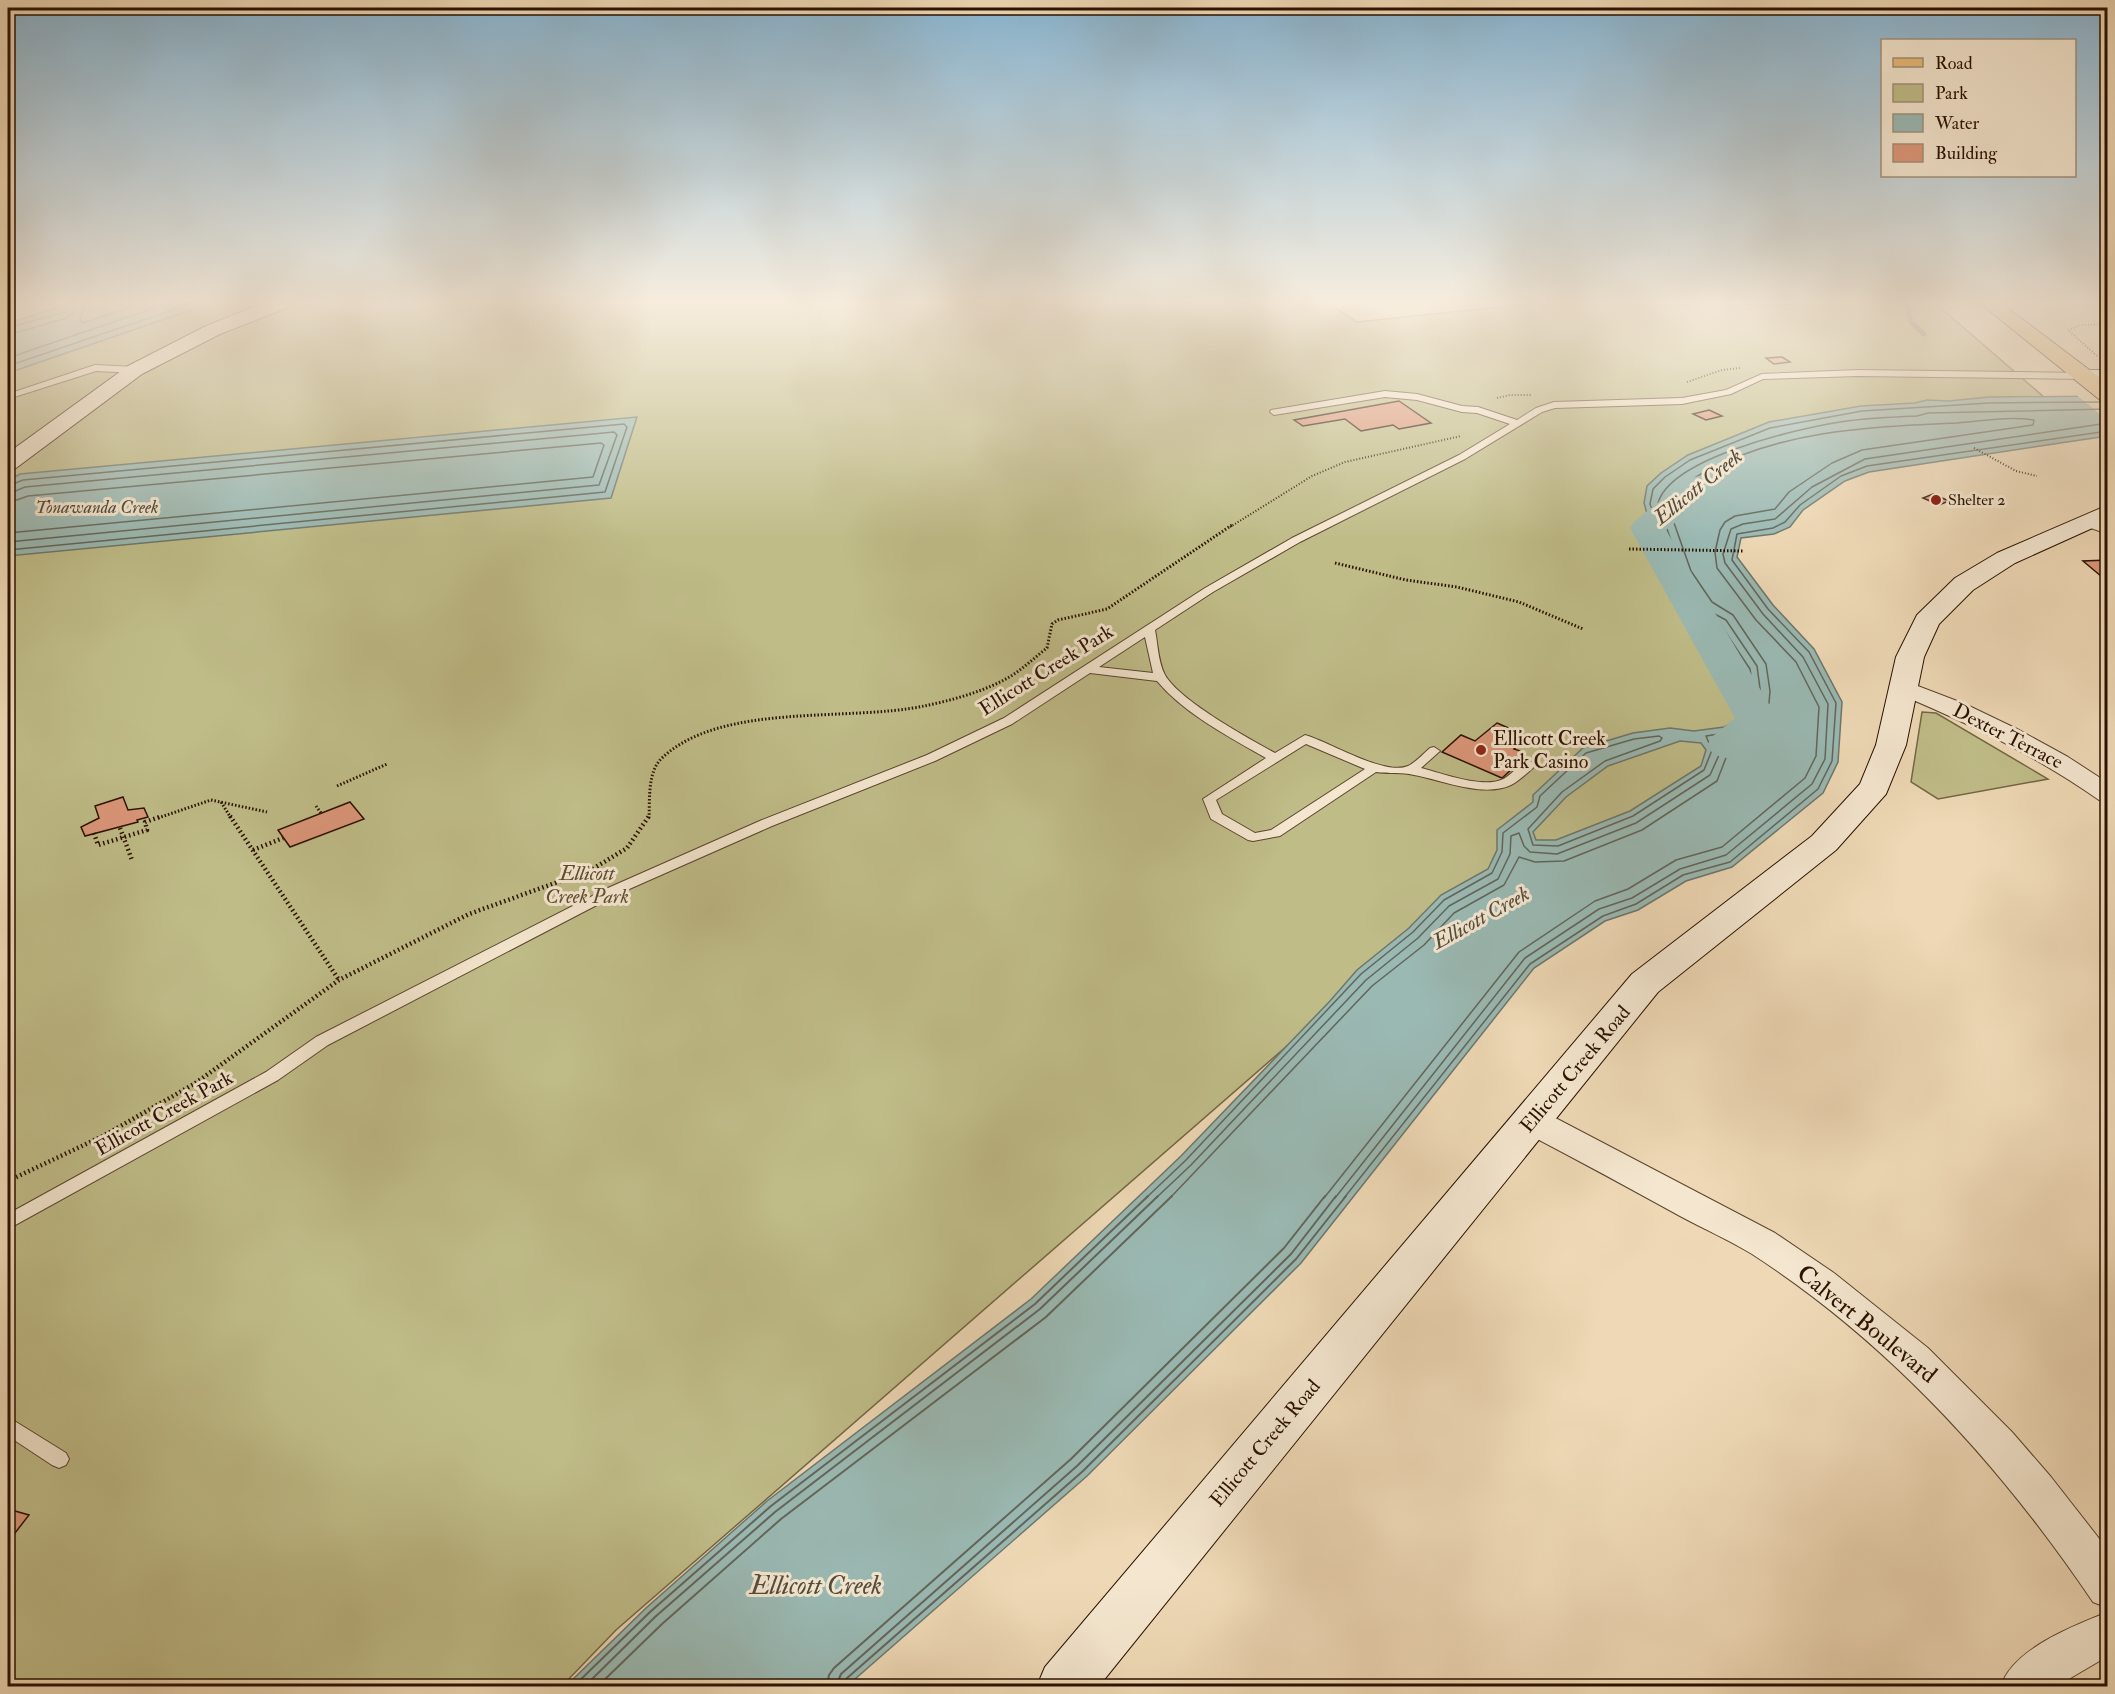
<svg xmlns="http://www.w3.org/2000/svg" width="2115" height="1694" viewBox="0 0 2115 1694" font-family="'IM FELL Double Pica',serif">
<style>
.green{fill:#bfbc88;stroke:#746644;stroke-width:1.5}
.water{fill:#9ab9b3;stroke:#6d766b;stroke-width:1.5;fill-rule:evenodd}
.pier{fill:#eed8b5}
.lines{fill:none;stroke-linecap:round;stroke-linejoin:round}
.shore-far1{stroke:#62655a;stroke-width:1.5}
.shore{stroke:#62655a;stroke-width:2}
.stream{stroke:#6d766b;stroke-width:5}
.river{fill:#9ab9b3;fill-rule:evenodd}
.building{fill:#dc977a;stroke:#2a1100;stroke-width:1.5}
.lane-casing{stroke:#5b432d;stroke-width:2}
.street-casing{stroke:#5b432d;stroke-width:2}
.secondary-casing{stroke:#2a1100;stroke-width:2}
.primary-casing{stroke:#2a1100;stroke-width:2}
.path-far2{stroke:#2a1100;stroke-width:2;stroke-dasharray:1 2;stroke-linecap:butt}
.path-far1{stroke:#2a1100;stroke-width:3;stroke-dasharray:1.5 2;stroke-linecap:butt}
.path{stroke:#2a1100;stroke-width:4.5;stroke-dasharray:1.5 3;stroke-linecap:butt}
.lane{fill:#f4e6cf;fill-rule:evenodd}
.street{fill:#f4e6cf;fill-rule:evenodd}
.secondary{fill:#f4e6cf;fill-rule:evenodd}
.primary{fill:#e7bc7a;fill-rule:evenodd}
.poi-dot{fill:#8f2418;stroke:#f4e6cf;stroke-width:2}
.labels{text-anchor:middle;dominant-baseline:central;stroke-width:6;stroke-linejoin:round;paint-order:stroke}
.far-poi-label{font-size:16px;fill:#2a1100;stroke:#f4e6cf;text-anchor:start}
.far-water-label{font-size:18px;font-style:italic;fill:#514c3f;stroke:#f4e6cf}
.street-label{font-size:20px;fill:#2a1100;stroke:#f4e6cf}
.poi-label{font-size:20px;fill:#2a1100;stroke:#f4e6cf;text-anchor:start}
.park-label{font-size:20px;font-style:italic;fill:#5e4d30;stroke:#f4e6cf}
.water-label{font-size:21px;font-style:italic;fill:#514c3f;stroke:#f4e6cf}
.near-street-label{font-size:24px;fill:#2a1100;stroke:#f4e6cf}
.near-water-label{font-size:26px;font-style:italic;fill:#514c3f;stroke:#f4e6cf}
</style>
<rect width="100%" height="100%" fill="#eed8b5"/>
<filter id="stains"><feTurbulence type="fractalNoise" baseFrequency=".00333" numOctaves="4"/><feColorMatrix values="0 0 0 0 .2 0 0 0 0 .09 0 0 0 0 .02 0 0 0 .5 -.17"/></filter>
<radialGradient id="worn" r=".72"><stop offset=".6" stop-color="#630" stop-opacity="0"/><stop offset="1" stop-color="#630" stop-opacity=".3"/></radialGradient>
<g class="green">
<path d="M 211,303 L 1328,303 L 1357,322 L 1529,304 L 1615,306 L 1935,303 L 2073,422 L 1746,447 L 1647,528 L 1758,721 L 1581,863 L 1349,992 L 616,1630 L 562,1686 L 8,1686 L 8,373 Z"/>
<path d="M 1922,712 L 1936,713 L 2048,779 L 1938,799 L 1911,782 Z"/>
</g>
<g class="water">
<path d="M 71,303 L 211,303 L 8,373 L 8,323 Z"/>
<path d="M 2107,396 L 2107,436 L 1869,472 L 1845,481 L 1803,510 L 1790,527 L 1774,534 L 1741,538 L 1737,557 L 1773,605 L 1814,649 L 1842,702 L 1838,762 L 1823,793 L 1732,867 L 1686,881 L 1638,910 L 1605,921 L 1534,968 L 1301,1263 L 1087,1476 L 847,1686 L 566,1686 L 646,1608 L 767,1501 L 1031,1299 L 1181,1156 L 1330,1001 L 1357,970 L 1409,928 L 1441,895 L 1488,869 L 1497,850 L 1497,830 L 1533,802 L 1533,795 L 1583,748 L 1633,733 L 1670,728 L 1694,731 L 1724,727 L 1736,721 L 1748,694 L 1744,670 L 1715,629 L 1696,620 L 1671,581 L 1660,545 L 1652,531 L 1644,503 L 1647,486 L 1661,473 L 1688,455 L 1769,422 L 1861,406 L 1915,403 L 1927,400 L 1949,401 L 1989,397 ZM 1680,741 L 1701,743 L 1706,750 L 1701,766 L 1630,811 L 1556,840 L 1536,840 L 1533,832 L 1566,797 L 1608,766 Z"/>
<path d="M 637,417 L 611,498 L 8,556 L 8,481 L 20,474 Z"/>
</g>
<path class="pier" d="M 2074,393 L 2107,393 L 2107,420 Z"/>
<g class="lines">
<g class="shore-far1">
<path d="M 85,303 L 80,320 L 83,323 L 142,303"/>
<path d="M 8,328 L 64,312 L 68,309 L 68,303"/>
<path d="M 8,335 L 67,318 L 74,312 L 76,303"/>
<path d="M 8,358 L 169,303"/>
<path d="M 8,366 L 193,303"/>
<path d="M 8,486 L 23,480 L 624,424 L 627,427 L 605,492 L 8,550"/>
<path d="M 8,494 L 25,487 L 614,432 L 617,435 L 599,485 L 8,542"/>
<path d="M 8,503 L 28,496 L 601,443 L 604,445 L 593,477 L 8,533"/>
<path d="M 1146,1198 L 1186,1160 L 1361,974 L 1413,932 L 1444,900 L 1492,873 L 1502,852 L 1503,833 L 1537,807 L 1540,796 L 1586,753 L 1634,739 L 1659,736 L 1662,738 L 1660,741 L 1605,761 L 1562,792 L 1528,829 L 1533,845 L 1558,846 L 1633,816 L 1704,770 L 1712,750 L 1706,736 L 1726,733 L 1742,723 L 1754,695 L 1750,669 L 1720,624 L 1700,615 L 1676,578 L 1650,504 L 1653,489 L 1665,477 L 1690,460 L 1770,428 L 1862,411 L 1989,403 L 2103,402"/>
<path d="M 1156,1198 L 1191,1165 L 1366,980 L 1418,938 L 1449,906 L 1498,879 L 1510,854 L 1511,836 L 1519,833 L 1524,846 L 1530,852 L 1557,854 L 1636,823 L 1710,775 L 1719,755 L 1719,743 L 1742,733 L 1749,726 L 1761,696 L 1757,666 L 1726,620 L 1705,609 L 1683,575 L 1658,503 C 1671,458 1796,429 1840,422 C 1865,418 1891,417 1917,416 L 1928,413 L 2108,409"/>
<path d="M 1170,1198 L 1372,986 L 1424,945 L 1454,913 L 1504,885 L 1519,857 L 1535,862 L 1564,861 L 1642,830 L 1717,781 L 1729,750 L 1753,736 L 1769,703 L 1770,691 L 1766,664 L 1733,615 L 1712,602 L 1691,571 L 1667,503 C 1672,488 1688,482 1701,474 C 1779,430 1870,427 1957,423 C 1983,421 2008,416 2034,420 L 2033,425 L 1862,450 L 1832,463 L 1789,492 L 1775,509 L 1735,516 L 1725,522 L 1720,530 L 1715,552 L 1717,568 L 1756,620 L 1796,662 L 1819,707 L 1816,756 L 1805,778 L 1722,847 L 1676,860 L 1628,889 L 1595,901 L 1519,952 L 1324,1198"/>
<path d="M 1335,1198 L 1525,958 L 1599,909 L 1632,898 L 1680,869 L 1726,855 L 1812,784 L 1825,759 L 1828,704 L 1803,657 L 1763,614 L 1725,563 L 1723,554 L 1731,529 L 1743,524 L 1775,519 L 1812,487 L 1865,459 L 2108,423"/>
<path d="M 1344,1198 L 1530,964 L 1603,916 L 1636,904 L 1683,875 L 1730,862 L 1818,789 L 1832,761 L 1836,703 L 1809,652 L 1768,609 L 1732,560 L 1737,534 L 1773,528 L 1785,522 L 1800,505 L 1841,476 L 1867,466 L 2108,431"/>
</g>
<g class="shore">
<path d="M 574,1686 L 650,1612 L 771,1506 L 1035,1304 L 1148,1196"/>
<path d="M 585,1686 L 655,1617 L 775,1512 L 1040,1309 L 1158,1196"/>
<path d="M 598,1686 L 662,1624 L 781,1519 L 1046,1317 L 1172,1196"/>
<path d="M 827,1686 L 829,1675 L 834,1668 L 1071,1459 L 1284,1248 L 1325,1196"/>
<path d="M 836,1686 L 841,1674 L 1077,1466 L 1291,1254 L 1336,1196"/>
<path d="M 843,1686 L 846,1679 L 1083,1471 L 1296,1259 L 1346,1196"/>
</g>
<path class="stream" d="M 1904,303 L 1910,309 L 1908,313 L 1912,323 L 1924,334"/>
<path class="river" d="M 1699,476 L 1711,479 L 1716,486 L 1711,493 L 1666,530 L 1779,721 C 1769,735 1746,758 1727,758 C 1723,758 1717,755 1713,754 L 1707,745 L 1713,736 L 1735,718 L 1630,528 L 1635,521 L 1687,479 Z"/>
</g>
<g class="building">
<path d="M 1782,357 L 1790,362 L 1774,364 L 1766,358 Z"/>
<path d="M 1399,401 L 1431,423 L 1399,429 L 1393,425 L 1361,431 L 1345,419 L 1303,426 L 1294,420 Z"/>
<path d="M 1709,410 L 1722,416 L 1706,420 L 1693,414 Z"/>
<path d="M 1933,494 L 1949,501 L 1939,505 L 1923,498 Z"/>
<path d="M 2108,560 L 2108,582 L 2083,561 Z"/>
<path d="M 1497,723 L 1527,736 L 1514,749 L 1523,752 L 1516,758 L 1522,760 L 1502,778 L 1442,752 L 1461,735 L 1475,741 Z"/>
<path d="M 123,797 L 128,810 L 144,808 L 148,817 L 137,820 L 138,822 L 85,836 L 81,827 L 99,818 L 95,806 Z"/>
<path d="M 350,802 L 364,819 L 290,847 L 278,830 Z"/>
<path d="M 8,1509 L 29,1515 L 8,1542 Z"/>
</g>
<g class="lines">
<defs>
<g id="lane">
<path d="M 95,365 L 135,367 L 139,370 L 135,373 L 96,371 L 8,399 L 8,394 Z"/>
<path d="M 1858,370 L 2084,373 L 2088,376 L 2084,379 L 1858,376 L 1763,379 L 1731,394 L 1682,404 L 1555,408 L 1542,412 L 1465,459 L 1300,542 L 1213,592 L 1155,630 C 1158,645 1158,662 1165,675 C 1180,701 1248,738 1275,753 L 1305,735 C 1330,742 1384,776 1408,766 C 1415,763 1423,754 1430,748 L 1434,747 L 1440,751 L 1421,768 C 1441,773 1481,788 1501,780 C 1513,776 1520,759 1533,762 L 1535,765 L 1533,768 C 1527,773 1519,781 1511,785 C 1483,798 1442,780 1414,775 C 1402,772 1389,774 1376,772 L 1280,836 L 1253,841 L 1248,840 L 1211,819 L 1203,799 L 1266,758 C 1229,737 1185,714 1157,681 L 1090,673 L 1012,724 L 935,761 L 772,826 L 618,894 L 328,1045 L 278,1080 L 8,1229 L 8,1214 L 266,1072 L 316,1037 L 608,888 L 762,820 L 927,755 L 1004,718 L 1205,588 L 1292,538 L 1459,455 L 1510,424 L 1477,413 L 1462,412 L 1417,400 L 1385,397 L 1274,415 L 1270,412 L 1271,410 L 1385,391 L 1417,394 L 1462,406 L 1478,407 L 1517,420 L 1536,408 L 1554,402 L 1682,398 L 1726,390 L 1762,374 ZM 1145,637 L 1153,673 L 1099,667 ZM 1306,744 L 1365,769 L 1271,830 L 1255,833 L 1222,814 L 1216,800 Z"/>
<path d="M 2083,519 L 2108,527 L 2108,534 L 2079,524 L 2078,522 Z"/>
<path d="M 8,1417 L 66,1453 L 69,1459 L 66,1465 L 59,1468 L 52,1465 L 8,1436 Z"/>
</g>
<g id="street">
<path d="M 1902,680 L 1965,704 L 2017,729 L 2068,757 L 2108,783 L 2108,803 L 2099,800 C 2035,755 1966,722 1894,692 L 1890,687 L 1894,682 Z"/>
<path d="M 1532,1109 L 1544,1112 L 1775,1233 L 1834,1273 L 1928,1348 L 2012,1432 L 2051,1477 L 2108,1550 L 2108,1608 L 2093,1602 C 2001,1466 1891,1344 1752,1254 C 1729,1240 1704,1229 1680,1216 C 1627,1187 1574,1158 1520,1130 L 1516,1121 L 1520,1112 Z"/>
<path d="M 2108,1612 L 2108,1656 L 2057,1686 L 2001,1686 C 2013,1649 2073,1626 2108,1612 Z"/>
</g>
<g id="secondary">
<path d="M 264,303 L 291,303 L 289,307 L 220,334 L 142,374 L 16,468 L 8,470 L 8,453 L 128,366 L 206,326 Z"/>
<path d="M 2084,370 L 2108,370 L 2108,382 L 2077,380 L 2074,376 L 2077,372 Z"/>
<path d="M 2108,505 L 2108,521 L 2015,563 L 1973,590 L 1939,624 L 1924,657 L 1906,745 L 1886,794 L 1836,850 L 1658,992 L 1099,1686 L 1037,1686 L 1045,1667 L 1632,974 L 1812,836 L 1860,784 L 1876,745 L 1896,657 L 1917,615 L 1955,578 L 1997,553 Z"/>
</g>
<path id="primary" d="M 1980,303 L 2001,303 L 2108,384 L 2108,401 L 2100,400 Z"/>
</defs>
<use href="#lane" class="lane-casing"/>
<use href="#street" class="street-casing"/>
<use href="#secondary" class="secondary-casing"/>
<use href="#primary" class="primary-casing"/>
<g class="path-far2">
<path d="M 2097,356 L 2068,330 L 2081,325 L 2108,324"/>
<path d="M 1687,382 L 1722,370 L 1740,368"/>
<path d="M 1497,398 L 1510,395 L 1531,395"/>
<path d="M 1974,448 L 2016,471 L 2037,476"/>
<path d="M 1230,527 L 1312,476 L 1345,462 L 1461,436"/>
</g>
<g class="path-far1">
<path d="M 1629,549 L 1744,551"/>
<path d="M 1335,563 L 1406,580 L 1457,587 L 1519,602 L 1583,629"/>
<path d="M 337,786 L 387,764"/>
<path d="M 221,802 L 231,818"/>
<path d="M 316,806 L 321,813"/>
<path d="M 158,818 L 211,800 L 267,812"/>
<path d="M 649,818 C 650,799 647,771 663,757 C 723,702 848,722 924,706 C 953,700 986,691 1011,676 C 1024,668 1035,657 1047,648 L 1052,624 L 1058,620 L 1107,609 L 1232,525"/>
</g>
<g class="path">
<path d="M 230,816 L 339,980"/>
<path d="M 120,828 L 132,860"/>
<path d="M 94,833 L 98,845 L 147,830 L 145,822 L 162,816"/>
<path d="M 253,850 L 283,838"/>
<path d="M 8,1181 L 103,1136 L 194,1084 L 339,980 L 469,914 L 591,870 L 627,848 L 649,816"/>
</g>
<use href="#lane" class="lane"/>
<use href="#street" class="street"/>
<use href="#secondary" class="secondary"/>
<use href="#primary" class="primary"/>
</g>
<linearGradient id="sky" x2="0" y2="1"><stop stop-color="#89b6d3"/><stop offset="0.56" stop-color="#f7edde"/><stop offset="1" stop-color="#f7edde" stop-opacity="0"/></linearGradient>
<rect width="2115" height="540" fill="url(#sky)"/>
<g class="poi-dot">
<circle cx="1936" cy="500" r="6"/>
<circle cx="1481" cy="750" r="6"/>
</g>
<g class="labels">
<g class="far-poi-label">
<text x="1948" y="500">Shelter 2</text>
</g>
<g class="far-water-label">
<text x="97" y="507">Tonawanda Creek</text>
</g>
<g class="street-label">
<text transform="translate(1046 670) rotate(-32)">Ellicott Creek Park</text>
<text transform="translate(2008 736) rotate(27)">Dexter Terrace</text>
<text transform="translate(1575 1069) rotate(-50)">Ellicott Creek Road</text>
<text transform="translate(164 1113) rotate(-29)">Ellicott Creek Park</text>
<text transform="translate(1265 1443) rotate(-50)">Ellicott Creek Road</text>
</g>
<g class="poi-label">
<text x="1493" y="738">Ellicott Creek<tspan x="1493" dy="23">Park Casino</tspan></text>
</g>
<g class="park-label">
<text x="587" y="873">Ellicott<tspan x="587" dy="23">Creek Park</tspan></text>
</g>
<g class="water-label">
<text transform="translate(1698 487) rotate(-39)">Ellicott Creek</text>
<text transform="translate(1481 918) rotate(-29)">Ellicott Creek</text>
</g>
<g class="near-street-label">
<text transform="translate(1867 1324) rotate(39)">Calvert Boulevard</text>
</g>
<g class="near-water-label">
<text x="816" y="1586">Ellicott Creek</text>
</g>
</g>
<rect width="2115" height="1694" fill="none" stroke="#eed8b5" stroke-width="30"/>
<rect x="9" y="9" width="2097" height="1676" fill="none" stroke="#2a1100" stroke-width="3"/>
<rect x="15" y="15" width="2085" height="1664" fill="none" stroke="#2a1100" stroke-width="1.5"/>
<rect x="1881" y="39" width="195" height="138" fill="#f4e6cf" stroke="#a3917c" stroke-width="1.5"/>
<rect x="1893" y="58" width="30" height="9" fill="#e7bc7a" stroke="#a3917c" stroke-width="1.5"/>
<text x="1935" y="69" font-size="18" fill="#2a1100">Road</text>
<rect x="1893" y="84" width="30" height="18" fill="#bfbc88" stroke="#a3917c" stroke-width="1.5"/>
<text x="1935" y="99" font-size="18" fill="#2a1100">Park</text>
<rect x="1893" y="114" width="30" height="18" fill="#9ab9b3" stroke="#a3917c" stroke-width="1.5"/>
<text x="1935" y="129" font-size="18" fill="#2a1100">Water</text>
<rect x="1893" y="144" width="30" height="18" fill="#dc977a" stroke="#a3917c" stroke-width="1.5"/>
<text x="1935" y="159" font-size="18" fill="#2a1100">Building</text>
<rect width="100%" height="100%" filter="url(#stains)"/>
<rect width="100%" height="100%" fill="url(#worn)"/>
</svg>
